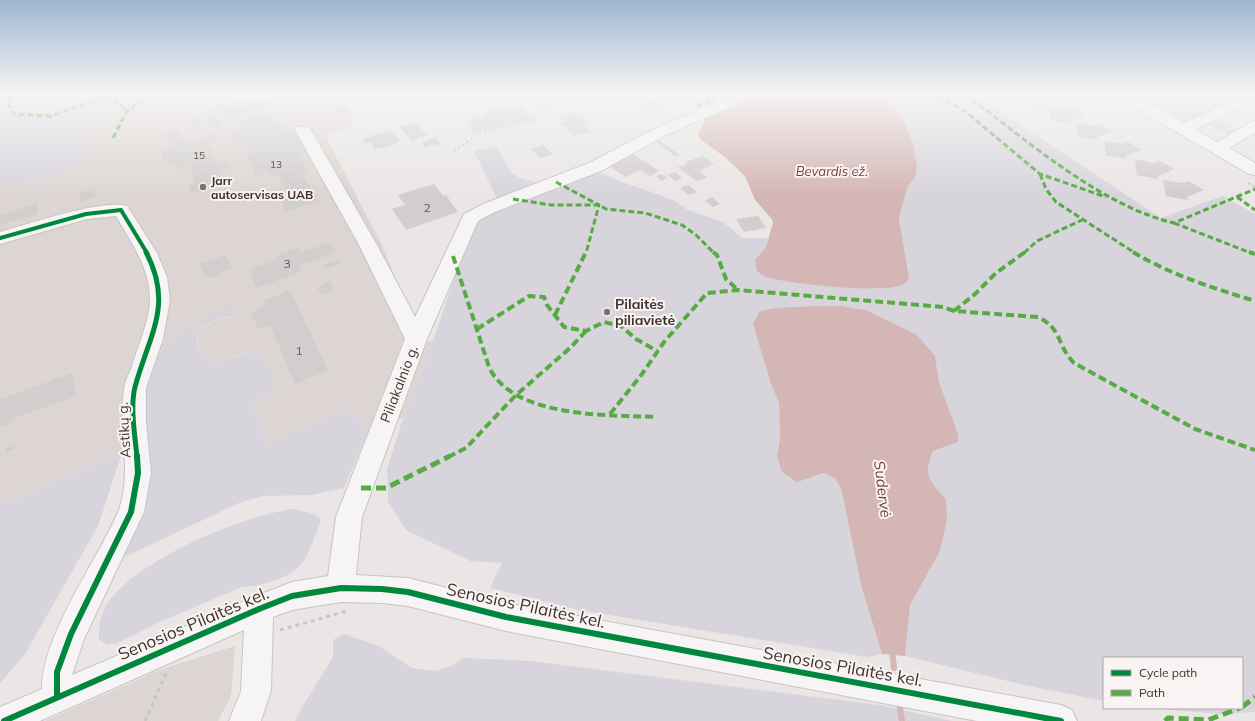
<svg xmlns="http://www.w3.org/2000/svg" width="1255" height="721" viewBox="0 0 1255 721" font-family="Mulish,sans-serif">
<style>
.built{fill:#dcd5d3}
.green{fill:#d8d4dc}
.water{fill:#d4b6b4}
.lines{fill:none;stroke-linecap:round;stroke-linejoin:round}
.stream{stroke:#d4b6b4;stroke-width:6}
.building{fill:#d2cece}
.minor-casing{stroke:#c7c4c3;stroke-width:2}
.path-far1{stroke:#cac5c4;stroke-width:2;stroke-dasharray:2.5 2.5;stroke-linecap:butt}
.path{stroke:#cac5c4;stroke-width:3;stroke-dasharray:4 4;stroke-linecap:butt}
.minor{fill:#f6f4f4;fill-rule:evenodd}
.quiet-far2{stroke:#56ab44;stroke-width:3;stroke-dasharray:6 3;stroke-linecap:butt}
.quiet-far1{stroke:#56ab44;stroke-width:4;stroke-dasharray:8 4;stroke-linecap:butt}
.quiet{stroke:#56ab44;stroke-width:5;stroke-dasharray:10 5;stroke-linecap:butt}
.cycleway-far2-casing{stroke:#f8f4f3;stroke-width:6}
.cycleway-far1-casing{stroke:#f8f4f3;stroke-width:8}
.cycleway-casing{stroke:#f8f4f3;stroke-width:9}
.cycleway-far2{stroke:#00873e;stroke-width:4}
.cycleway-far1{stroke:#00873e;stroke-width:5}
.cycleway{stroke:#00873e;stroke-width:6}
.poi-dot{fill:#7e706c;stroke:#f8f4f3;stroke-width:1.5}
.labels{text-anchor:middle;dominant-baseline:central;stroke-width:4;stroke-linejoin:round;paint-order:stroke}
.far-number-label{font-size:10px;fill:#685854}
.far-poi-label{font-size:12px;font-weight:bold;fill:#44302b;stroke:#f8f4f3;text-anchor:start}
.number-label{font-size:12px;fill:#685854}
.far-water-label{font-size:13px;font-style:italic;fill:#783d35;stroke:#f8f4f3}
.poi-label{font-size:14px;font-weight:bold;fill:#44302b;stroke:#f8f4f3;text-anchor:start}
.street-label{font-size:14px;fill:#44302b;stroke:#f8f4f3}
.water-label{font-size:15px;font-style:italic;fill:#783d35;stroke:#f8f4f3}
.near-street-label{font-size:17px;fill:#44302b;stroke:#f8f4f3}
</style>
<rect width="100%" height="100%" fill="#e9e6e5"/>
<g class="built">
<path d="M 186,94 L 343,94 L 344,95 L 355,123 L 326,137 L 384,249 L 420,342 L 433,341 L 403,418 L 368,432 L 358,416 L 342,411 L 266,445 L 253,403 L 269,395 L 249,352 L 213,364 L 204,361 L 199,356 L 197,335 L 201,329 L 211,323 L 232,316 L 201,318 L 146,443 L 0,504 L 0,187 L 50,176 L 81,165 L 72,132 L 72,128 L 83,123 Z"/>
<path d="M 1142,94 L 1241,94 L 1198,118 L 1187,121 L 1169,112 Z"/>
<path d="M 235,646 L 232,688 L 230,698 L 218,721 L 45,721 L 162,669 Z"/>
</g>
<g class="green">
<path d="M 0,94 L 186,94 L 83,123 L 73,128 L 72,132 L 86,138 L 90,147 L 87,158 L 81,165 L 50,176 L 2,187 L 0,187 Z"/>
<path d="M 881,94 L 973,94 L 1161,218 L 1223,196 L 1255,214 L 1255,712 L 1218,714 L 1154,708 L 1242,708 L 1242,658 L 1104,658 L 1104,701 L 1024,685 L 905,656 L 910,605 L 940,551 L 946,499 C 929,480 923,476 933,451 L 958,442 L 958,434 L 939,382 L 935,356 L 866,310 L 842,306 L 815,306 L 764,362 L 771,384 L 779,403 L 780,438 L 777,456 L 814,477 L 824,473 L 836,478 L 842,492 L 861,585 L 882,654 L 867,657 L 579,610 L 490,588 L 502,563 L 470,561 L 406,530 L 388,502 L 387,469 L 403,418 L 433,341 L 472,224 L 479,218 L 501,207 L 474,151 L 493,147 L 496,147 L 512,173 L 519,178 L 552,187 L 591,173 L 604,174 L 624,183 L 646,190 L 675,201 L 688,210 L 723,222 L 742,238 L 768,238 L 766,247 L 755,260 L 791,282 L 848,287 L 877,289 L 898,287 L 903,248 L 899,219 L 907,188 L 916,175 L 917,167 L 914,147 L 895,108 Z"/>
<path d="M 1209,121 C 1218,121 1231,125 1235,133 L 1230,136 L 1206,123 Z"/>
<path d="M 233,305 L 237,311 C 227,320 211,319 201,329 C 197,333 197,338 197,343 C 199,380 238,352 259,351 L 269,365 L 275,389 L 269,395 L 253,403 L 266,444 L 342,411 L 358,416 L 368,432 L 344,488 L 311,495 L 263,496 L 239,503 L 116,561 L 145,510 L 148,472 L 144,385 L 157,356 L 175,338 L 201,318 L 222,307 Z"/>
<path d="M 122,453 L 98,526 L 25,654 L 0,683 L 0,504 Z"/>
<path d="M 294,509 L 315,514 L 321,520 C 316,532 309,555 302,563 C 290,579 261,586 242,587 L 155,624 L 118,643 L 107,645 L 99,639 C 99,627 100,615 107,604 C 136,560 243,515 294,509 Z"/>
<path d="M 344,634 L 379,646 L 412,668 L 435,671 L 449,667 L 464,658 L 530,661 L 880,705 L 952,721 L 295,721 L 304,704 L 333,657 L 333,640 Z"/>
</g>
<g class="water">
<path d="M 755,94 L 881,94 L 895,108 L 906,126 L 914,147 L 917,167 L 916,175 L 907,188 L 899,219 L 909,279 C 906,282 904,285 899,286 C 881,293 787,284 767,277 C 763,276 760,273 757,271 L 755,260 L 766,247 L 773,223 L 772,219 L 755,200 L 745,176 L 726,158 L 700,139 L 698,133 L 706,118 Z"/>
<path d="M 815,306 L 842,306 L 866,310 L 917,335 L 935,356 L 939,382 L 958,434 L 958,442 L 933,451 C 923,476 929,480 946,499 L 947,519 L 940,551 L 910,605 L 905,656 L 882,654 L 861,585 L 842,492 L 836,479 L 824,473 L 797,482 L 782,472 L 777,456 L 780,438 L 779,403 L 771,384 L 753,324 L 760,311 L 777,308 Z"/>
</g>
<g class="lines">
<g class="stream">
<path d="M 892,649 L 894,668"/>
<path d="M 900,708 L 902,721"/>
</g>
</g>
<g class="building">
<path d="M 332,94 L 335,99 L 318,103 L 316,100 L 320,99 L 319,97 Z"/>
<path d="M 432,94 L 450,94 L 455,100 L 441,104 Z"/>
<path d="M 627,94 L 648,94 L 652,96 L 649,97 L 661,106 L 650,110 Z"/>
<path d="M 1027,94 L 1050,94 L 1060,100 L 1044,105 L 1044,107 L 1026,104 Z"/>
<path d="M 266,96 L 273,106 L 241,115 L 242,117 L 230,121 L 231,123 L 226,124 L 216,106 Z"/>
<path d="M 542,96 L 551,106 L 542,108 L 534,98 Z"/>
<path d="M 344,107 L 348,113 L 341,115 L 337,109 Z"/>
<path d="M 521,107 L 526,114 L 533,112 L 538,118 L 474,133 L 466,120 L 486,115 L 484,112 L 497,109 L 499,112 Z"/>
<path d="M 1050,107 L 1067,110 L 1072,108 L 1085,115 L 1069,121 L 1069,123 L 1050,120 Z"/>
<path d="M 213,109 L 222,126 L 213,129 L 204,112 Z"/>
<path d="M 268,111 L 278,124 L 283,123 L 286,128 L 281,130 L 283,134 L 294,130 L 309,153 L 299,156 L 308,172 L 302,173 L 319,202 L 286,211 L 281,200 L 290,197 L 277,174 L 270,176 L 268,172 L 256,176 L 245,154 L 250,153 L 245,144 L 236,147 L 229,130 L 243,127 L 241,121 L 252,118 L 251,116 Z"/>
<path d="M 574,112 L 579,118 L 584,117 L 589,123 L 583,124 L 590,132 L 574,136 L 565,125 L 562,126 L 559,123 L 563,122 L 558,116 Z"/>
<path d="M 197,116 L 204,126 L 195,129 L 188,119 Z"/>
<path d="M 414,122 L 427,135 L 412,141 L 399,127 Z"/>
<path d="M 1077,123 L 1094,126 L 1100,124 L 1113,131 L 1097,137 L 1097,140 L 1078,136 Z"/>
<path d="M 180,130 L 184,144 L 203,139 L 202,137 L 214,134 L 216,135 L 218,138 L 215,139 L 216,143 L 209,144 L 224,184 L 191,193 L 188,185 L 195,183 L 189,166 L 177,169 L 176,165 L 167,164 L 165,160 L 163,160 L 161,150 L 170,148 L 165,133 Z"/>
<path d="M 386,131 L 387,133 L 392,131 L 400,140 L 395,142 L 397,144 L 380,149 L 379,147 L 375,149 L 370,142 L 366,144 L 362,139 Z"/>
<path d="M 436,137 L 441,145 L 436,146 L 434,144 L 424,147 L 421,142 Z"/>
<path d="M 658,139 L 680,155 L 676,157 L 654,140 Z"/>
<path d="M 1104,141 L 1122,144 L 1128,142 L 1142,150 L 1125,156 L 1126,159 L 1106,155 Z"/>
<path d="M 543,145 L 553,154 L 540,158 L 531,149 Z"/>
<path d="M 623,154 L 627,157 L 633,154 L 659,171 L 650,176 L 640,170 L 626,177 L 609,166 Z"/>
<path d="M 703,156 L 714,164 L 699,171 L 707,177 L 697,181 L 678,167 L 687,164 L 685,162 Z"/>
<path d="M 1135,159 L 1154,163 L 1160,161 L 1175,169 L 1158,176 L 1158,179 L 1137,175 Z"/>
<path d="M 226,160 L 229,167 L 219,170 L 217,163 Z"/>
<path d="M 675,172 L 682,178 L 675,181 L 668,175 Z"/>
<path d="M 662,174 L 667,178 L 661,181 L 656,176 Z"/>
<path d="M 1163,180 L 1182,183 L 1188,181 L 1204,190 L 1187,197 L 1188,200 L 1166,196 Z"/>
<path d="M 434,184 L 443,196 L 446,195 L 458,212 L 406,230 L 392,209 L 405,205 L 398,195 Z"/>
<path d="M 688,185 L 697,192 L 689,195 L 680,188 Z"/>
<path d="M 93,189 L 96,197 L 82,202 L 79,194 Z"/>
<path d="M 712,197 L 720,204 L 713,207 L 705,201 Z"/>
<path d="M 37,204 L 38,214 L 0,225 L 0,215 Z"/>
<path d="M 758,216 L 766,228 L 744,232 L 736,219 Z"/>
<path d="M 328,243 L 330,246 L 333,245 L 335,249 L 332,250 L 334,253 L 298,266 L 301,272 L 256,288 L 249,270 L 277,260 L 275,256 L 298,248 L 300,253 Z"/>
<path d="M 226,255 L 232,268 L 217,274 L 218,276 L 205,278 L 200,264 Z"/>
<path d="M 338,260 L 339,264 L 326,269 L 324,265 Z"/>
<path d="M 330,281 L 334,290 L 321,295 L 317,287 Z"/>
<path d="M 290,290 L 328,370 L 295,384 L 270,325 L 258,329 L 251,312 L 264,307 L 262,301 Z"/>
<path d="M 73,373 L 76,396 L 9,420 L 9,424 L 0,427 L 0,399 Z"/>
<path d="M 15,444 L 15,448 L 6,452 L 6,447 Z"/>
</g>
<g class="lines">
<defs>
<g id="minor">
<path d="M 736,94 L 755,94 L 753,97 L 666,135 L 601,171 L 495,212 L 478,221 L 427,339 L 362,517 L 356,575 L 408,578 L 506,603 L 1061,705 L 1072,710 L 1077,721 L 977,721 L 506,631 L 408,606 L 382,603 L 341,602 L 292,610 L 273,617 L 271,691 L 261,721 L 229,721 L 241,691 L 244,630 L 40,721 L 0,721 L 0,707 L 42,689 C 42,635 96,563 118,512 C 133,475 118,428 124,389 C 125,382 128,375 131,369 C 137,350 150,319 150,299 C 150,268 131,242 116,216 L 87,219 L 0,244 L 0,232 C 30,224 100,199 127,206 L 157,253 L 167,277 L 170,300 L 163,339 L 146,388 L 146,422 L 151,473 L 144,512 L 84,639 L 72,675 L 259,595 L 292,582 L 328,576 L 336,517 L 405,339 L 359,245 L 295,130 L 297,127 L 309,127 L 311,130 L 377,245 L 415,317 L 464,214 L 483,204 L 589,163 L 654,129 Z"/>
<path d="M 1114,94 L 1131,94 L 1184,123 L 1206,114 L 1242,94 L 1255,94 L 1255,98 L 1216,120 L 1195,129 L 1217,142 L 1249,123 L 1255,121 L 1255,133 L 1229,148 L 1255,163 L 1255,175 L 1249,174 L 1116,97 Z"/>
</g>
</defs>
<use href="#minor" class="minor-casing"/>
<g class="path-far1">
<path d="M 1096,94 L 1109,102"/>
<path d="M 454,151 L 479,134 L 537,120"/>
<path d="M 1248,183 L 1255,187"/>
</g>
<g class="path">
<path d="M 280,630 L 347,611"/>
<path d="M 145,721 L 166,673"/>
</g>
<use href="#minor" class="minor"/>
<g class="quiet-far2">
<path d="M 10,94 L 7,102 L 14,114 L 51,116 L 102,98 L 115,99 L 127,111"/>
<path d="M 929,94 L 946,100 L 966,112 L 1040,174 L 1106,197"/>
<path d="M 965,94 C 1025,139 1101,206 1174,223 L 1255,189"/>
<path d="M 697,106 L 715,99 L 711,94"/>
<path d="M 113,138 L 127,111 L 151,94"/>
<path d="M 1040,174 L 1046,189 L 1056,202 L 1135,253"/>
<path d="M 556,182 L 599,205 L 586,253"/>
<path d="M 1237,197 L 1255,210"/>
<path d="M 513,199 L 551,205 L 599,205 L 606,209 L 645,213 L 682,225 L 696,235 L 714,253"/>
<path d="M 1174,223 L 1251,253"/>
<path d="M 1024,253 L 1037,241 L 1082,220"/>
</g>
<g class="quiet-far1">
<path d="M 713,252 L 717,255 L 726,279 L 738,290"/>
<path d="M 1133,252 C 1171,275 1213,288 1255,301"/>
<path d="M 1249,252 L 1255,254"/>
<path d="M 453,256 L 489,367 C 513,418 608,415 657,417"/>
<path d="M 954,311 L 975,294 L 996,273 L 1025,252"/>
<path d="M 555,315 L 586,252"/>
<path d="M 477,329 L 529,296 L 544,297 L 547,305 L 564,327 L 586,331 L 604,322 L 621,326 L 636,339 L 657,351"/>
<path d="M 610,414 L 642,374 L 664,342 L 707,293 L 738,290 L 943,307 L 954,311 L 1038,317 C 1062,328 1057,346 1074,363 L 1195,429 L 1255,450"/>
<path d="M 448,457 L 466,448 L 515,396 L 570,348 L 586,331"/>
</g>
<g class="quiet">
<path d="M 361,488 L 386,488 L 450,456"/>
<path d="M 1242,707 L 1255,697"/>
<path d="M 1165,721 L 1168,718 L 1208,720 L 1240,708"/>
</g>
<defs>
<path id="cycleway-far2" d="M 0,238 L 86,214 L 121,210 L 147,253"/>
<path id="cycleway-far1" d="M 137,457 C 135,436 130,407 135,387 C 149,335 174,305 146,252"/>
<g id="cycleway">
<path d="M 57,697 L 57,672 L 71,634 L 131,512 L 138,473 L 137,456"/>
<path d="M 4,721 L 259,609 L 292,596 L 341,588 L 382,589 L 408,592 L 506,617 L 1061,721"/>
</g>
</defs>
<use href="#cycleway-far2" class="cycleway-far2-casing"/>
<use href="#cycleway-far1" class="cycleway-far1-casing"/>
<use href="#cycleway" class="cycleway-casing"/>
<use href="#cycleway-far2" class="cycleway-far2"/>
<use href="#cycleway-far1" class="cycleway-far1"/>
<use href="#cycleway" class="cycleway"/>
</g>
<linearGradient id="sky" x2="0" y2="1"><stop stop-color="#a0b5d3"/><stop offset="0.48" stop-color="#f5f4f3"/><stop offset="1" stop-color="#f5f4f3" stop-opacity="0"/></linearGradient>
<rect width="1255" height="195" fill="url(#sky)"/>
<g class="poi-dot">
<circle cx="203" cy="187" r="4"/>
<circle cx="607" cy="312" r="4"/>
</g>
<g class="labels">
<g class="far-number-label">
<text x="199" y="155">15</text>
<text x="276" y="164">13</text>
</g>
<g class="far-poi-label">
<text x="211" y="180">Jarr<tspan x="211" dy="14">autoservisas UAB</tspan></text>
</g>
<g class="number-label">
<text x="427" y="207">2</text>
<text x="287" y="263">3</text>
<text x="299" y="350">1</text>
</g>
<g class="far-water-label">
<text x="832" y="171">Bevardis ež.</text>
</g>
<g class="poi-label">
<text x="615" y="304">Pilaitės<tspan x="615" dy="16">piliavietė</tspan></text>
</g>
<g class="street-label">
<text transform="translate(399 384) rotate(-69)">Piliakalnio g.</text>
<text transform="translate(124 430) rotate(-93)">Astikų g.</text>
</g>
<g class="water-label">
<text transform="translate(883 489) rotate(83)">Sudervė</text>
</g>
<g class="near-street-label">
<text transform="translate(526 605) rotate(12)">Senosios Pilaitės kel.</text>
<text transform="translate(193 623) rotate(-23)">Senosios Pilaitės kel.</text>
<text transform="translate(843 666) rotate(10)">Senosios Pilaitės kel.</text>
</g>
</g>
<rect x="1103" y="657" width="140" height="52" fill="#f8f4f3" stroke="#b0a6a3"/>
<rect x="1111" y="670" width="20" height="6" fill="#00873e" stroke="#b0a6a3"/>
<text x="1139" y="677" font-size="12" fill="#44302b">Cycle path</text>
<rect x="1111" y="690" width="20" height="6" fill="#56ab44" stroke="#b0a6a3"/>
<text x="1139" y="697" font-size="12" fill="#44302b">Path</text>
</svg>
